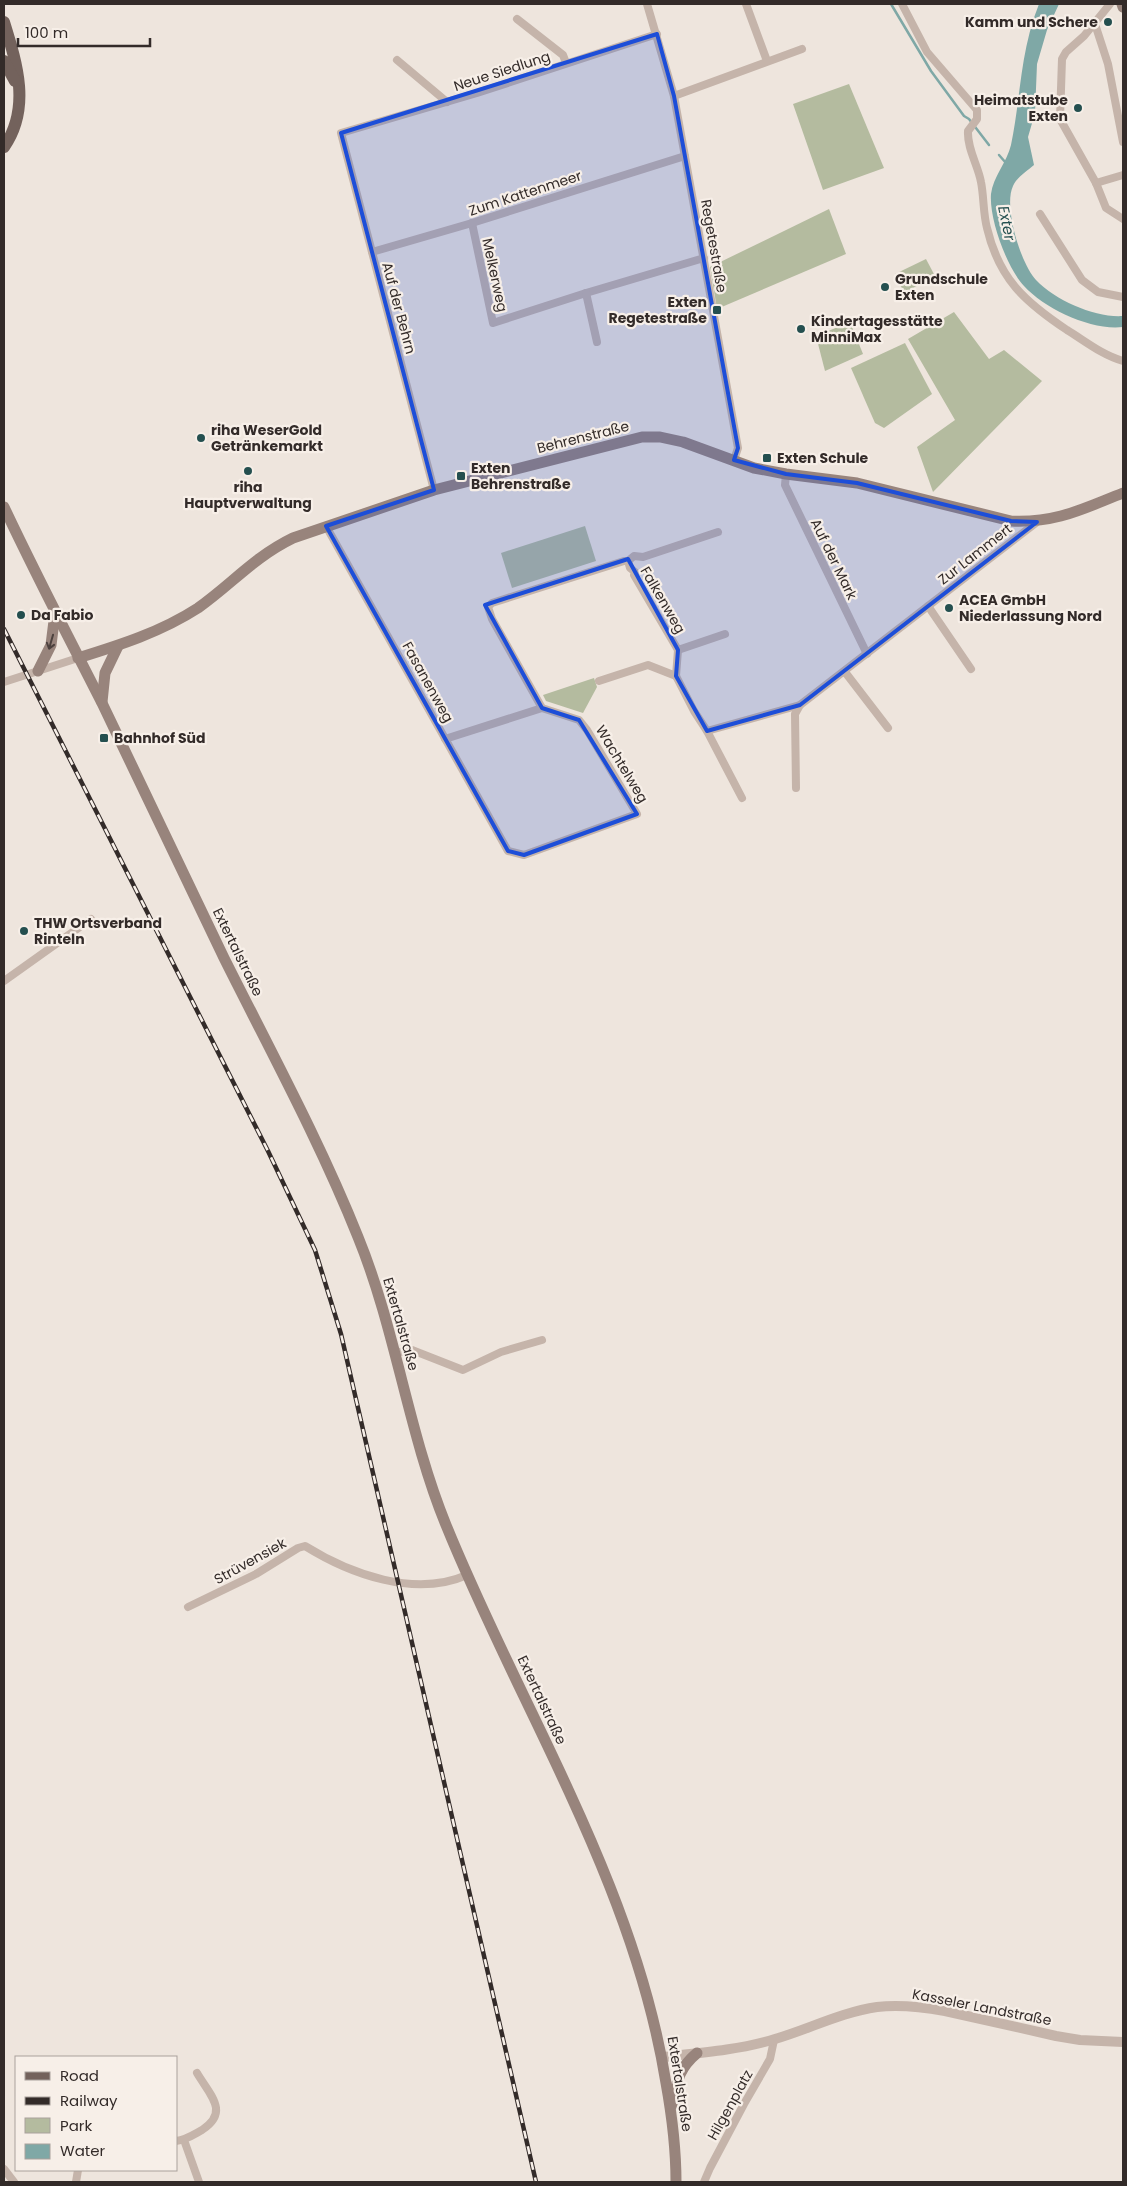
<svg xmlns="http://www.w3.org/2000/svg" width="1127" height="2186" viewBox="0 0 1127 2186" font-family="Poppins,sans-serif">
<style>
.green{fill:#b4bb9f}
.water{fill:#7fa8a6}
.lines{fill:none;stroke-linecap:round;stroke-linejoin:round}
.stream{stroke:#7fa8a6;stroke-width:2.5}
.minor{stroke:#c5b4aa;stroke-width:8}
.tertiary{stroke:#c5b4aa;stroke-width:10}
.secondary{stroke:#98847c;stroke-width:11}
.primary{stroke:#73625c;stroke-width:12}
.rail-casing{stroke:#332b29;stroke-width:4.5}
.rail{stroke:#f7efe8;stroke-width:2.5;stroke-dasharray:8;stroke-linecap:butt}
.oneway{stroke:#4c413e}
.marked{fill:#1d4ed8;fill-opacity:0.2;stroke:#1d4ed8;stroke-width:4;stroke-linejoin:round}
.poi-dot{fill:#244f4f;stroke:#f7efe8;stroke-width:2}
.labels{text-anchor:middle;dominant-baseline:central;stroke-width:4.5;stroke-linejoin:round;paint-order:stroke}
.poi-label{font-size:14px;font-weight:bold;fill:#332b29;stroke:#f7efe8;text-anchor:start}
.street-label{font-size:14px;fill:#332b29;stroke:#f7efe8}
.water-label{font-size:15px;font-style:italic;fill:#244f4f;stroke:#f7efe8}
</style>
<rect width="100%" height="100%" fill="#eee5dd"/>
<g class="green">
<path d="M 849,84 L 884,168 L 823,190 L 793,104 Z"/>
<path d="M 829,209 L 846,254 L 717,309 L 710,267 Z"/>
<path d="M 926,259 L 935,276 L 904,293 L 895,274 Z"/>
<path d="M 954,312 L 989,359 L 1004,350 L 1042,381 L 933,492 L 917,447 L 955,420 L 908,339 Z"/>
<path d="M 850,322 L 863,354 L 825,371 L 816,336 Z"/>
<path d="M 905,343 L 932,394 L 884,428 L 875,423 L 851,368 Z"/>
<path d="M 585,526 L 596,561 L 512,588 L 501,553 Z"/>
<path d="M 594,678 L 597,687 L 583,713 L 546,701 L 543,695 Z"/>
</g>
<path class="water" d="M 1039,4 L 1059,4 L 1047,30 L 1037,64 L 1035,113 L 1028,137 L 1034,165 C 1027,171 1017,177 1013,186 C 1003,207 1021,264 1036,280 C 1056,301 1096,318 1123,316 L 1123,327 C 1092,331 1045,309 1024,286 C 1007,268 989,219 991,194 C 993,177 1007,162 1011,145 C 1021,97 1020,51 1039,4 Z"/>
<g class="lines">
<g class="stream">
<path d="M 891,4 L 931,71 L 964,116 L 969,119 L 989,145"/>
<path d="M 999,155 L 1006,163"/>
</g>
<g class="minor">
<path d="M 647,4 L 674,96 L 738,448 L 734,460"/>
<path d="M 746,4 L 767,61"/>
<path d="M 902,4 L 927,52 L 977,110 L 977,119 L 968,131 C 967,149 978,165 981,182 C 984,197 983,213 987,228 C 999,279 1025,302 1067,330 C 1085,341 1102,355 1123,361"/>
<path d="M 1110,4 L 1084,36 L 1066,52 L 1062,59 L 1060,119 L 1096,183 L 1106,208 L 1123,219"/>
<path d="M 517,19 L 563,55 L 566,63"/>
<path d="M 1094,21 L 1108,64 L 1123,142"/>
<path d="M 397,60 L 447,102"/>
<path d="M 674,96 L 802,49"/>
<path d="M 1096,183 L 1123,175"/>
<path d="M 1040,214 L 1082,280 L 1098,292 L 1123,297"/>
<path d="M 472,223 L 493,323 L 586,293 L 704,258"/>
<path d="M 372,252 L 472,223 L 685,156"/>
<path d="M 586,293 L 597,342"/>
<path d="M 786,474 L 785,485 L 867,654"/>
<path d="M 434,490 L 341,133 L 477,93 L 657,34"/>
<path d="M 326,526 L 508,851 L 524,855 L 637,814 L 587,730 L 579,720 L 542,708 L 492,619 L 488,607 L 492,603 L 624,561 L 628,561 L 634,556 L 643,557 L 718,532"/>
<path d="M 628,561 L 630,568 L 635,572 L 634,575 L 678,650 L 676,676 L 694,711 L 707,731 L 800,705"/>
<path d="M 928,606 L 971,669"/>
<path d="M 678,650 L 725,634"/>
<path d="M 845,672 L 888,728"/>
<path d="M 599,681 L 648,665 L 676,676"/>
<path d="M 4,682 L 78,658"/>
<path d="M 707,731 L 742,798"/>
<path d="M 445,739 L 542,708"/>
<path d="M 796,788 L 795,714 L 800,705 L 1037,522"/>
<path d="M 4,981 L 91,919"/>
<path d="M 394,1353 L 412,1350 L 463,1370 L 501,1352 L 542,1340"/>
<path d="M 188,1607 L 256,1574 L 298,1548 L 305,1546 C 350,1574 415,1598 467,1575"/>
<path d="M 184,2140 L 199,2182"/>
<path d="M 176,2141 C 186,2140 193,2135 202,2130 C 230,2112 210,2095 197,2073"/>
<path d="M 4,2169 L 14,2182"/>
<path d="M 76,2182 L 78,2170"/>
<path d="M 704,2182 L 710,2168 L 744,2104 L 770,2059 L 774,2040"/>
</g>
<path class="tertiary" d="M 662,2057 C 699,2053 739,2050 775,2039 C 809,2029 842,2012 877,2007 C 900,2004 923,2007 945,2011 L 1056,2036 L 1080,2040 L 1123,2042"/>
<g class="secondary">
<path d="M 1122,4 L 1123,7"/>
<path d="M 4,507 C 35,573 69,638 102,703 C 143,788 183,873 224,958 C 270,1050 320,1142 358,1237 C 396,1330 408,1432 446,1525 C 521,1710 634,1883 666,2083 C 672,2116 676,2149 676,2182"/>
<path d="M 78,658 C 120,645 161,632 198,608 C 232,584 254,557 293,538 L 434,490 L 642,437 L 660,437 L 683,442 L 754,468 L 786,474 L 857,483 L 1011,521 C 1057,523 1082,509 1123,493"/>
<path d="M 38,671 L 51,645 L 55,613"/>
<path d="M 102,702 L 105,673 L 118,646"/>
<path d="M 672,2105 C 677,2082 678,2069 697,2053"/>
</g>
<g class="primary">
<path d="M 4,22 C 17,64 31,108 4,147"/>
<path d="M 4,61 L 15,81"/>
</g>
<defs>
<path id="rail" d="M 4,629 L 268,1151 L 315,1250 L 341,1334 L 536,2182"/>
</defs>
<use href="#rail" class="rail-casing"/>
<use href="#rail" class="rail"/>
</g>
<defs><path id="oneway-shaft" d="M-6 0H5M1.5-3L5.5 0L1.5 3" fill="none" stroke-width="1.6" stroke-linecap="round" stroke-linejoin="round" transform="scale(1.25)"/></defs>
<use class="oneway" href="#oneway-shaft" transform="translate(51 642) rotate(106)"/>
<path class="marked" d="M 657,34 L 674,96 L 738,448 L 734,460 L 786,474 L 857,483 L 1011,521 L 1037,522 L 800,705 L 707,731 L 676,676 L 678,650 L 628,559 L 485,605 L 542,708 L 579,720 L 637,814 L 524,855 L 508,851 L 326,526 L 434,490 L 341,133 Z"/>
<g class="poi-dot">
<circle cx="1108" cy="22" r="5"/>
<circle cx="1078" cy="108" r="5"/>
<circle cx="885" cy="287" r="5"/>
<rect x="712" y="305" width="10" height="10" rx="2.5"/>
<circle cx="801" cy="329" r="5"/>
<circle cx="201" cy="438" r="5"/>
<rect x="762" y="453" width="10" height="10" rx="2.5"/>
<circle cx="248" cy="471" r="5"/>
<rect x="456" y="471" width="10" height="10" rx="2.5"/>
<circle cx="949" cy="608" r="5"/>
<circle cx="21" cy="615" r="5"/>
<rect x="99" y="733" width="10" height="10" rx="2.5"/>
<circle cx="24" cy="931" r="5"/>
</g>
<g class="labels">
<g class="poi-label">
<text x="1098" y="22" text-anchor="end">Kamm und Schere</text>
<text x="1068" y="100" text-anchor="end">Heimatstube<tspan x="1068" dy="16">Exten</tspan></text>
<text x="895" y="279">Grundschule<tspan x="895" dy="16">Exten</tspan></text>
<text x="707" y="302" text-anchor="end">Exten<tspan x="707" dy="16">Regetestraße</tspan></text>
<text x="811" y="321">Kindertagesstätte<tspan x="811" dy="16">MinniMax</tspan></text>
<text x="211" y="430">riha WeserGold<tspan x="211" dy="16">Getränkemarkt</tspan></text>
<text x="777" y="458">Exten Schule</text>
<text x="471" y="468">Exten<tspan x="471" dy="16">Behrenstraße</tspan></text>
<text x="248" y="487" text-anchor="middle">riha<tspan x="248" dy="16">Hauptverwaltung</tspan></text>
<text x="959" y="600">ACEA GmbH<tspan x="959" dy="16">Niederlassung Nord</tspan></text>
<text x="31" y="615">Da Fabio</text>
<text x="114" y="738">Bahnhof Süd</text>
<text x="34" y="923">THW Ortsverband<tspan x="34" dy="16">Rinteln</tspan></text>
</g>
<g class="street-label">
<text transform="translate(502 71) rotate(-18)">Neue Siedlung</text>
<text transform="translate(525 193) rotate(-18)">Zum Kattenmeer</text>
<text transform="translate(714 246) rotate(80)">Regetestraße</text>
<text transform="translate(495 275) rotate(78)">Melkerweg</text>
<text transform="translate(399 308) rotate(75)">Auf der Behrn</text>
<text transform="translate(583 437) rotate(-14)">Behrenstraße</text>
<text transform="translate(975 554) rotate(-38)">Zur Lammert</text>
<text transform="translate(834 559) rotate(64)">Auf der Mark</text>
<text transform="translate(663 600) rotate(60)">Falkenweg</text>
<text transform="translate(428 682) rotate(61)">Fasanenweg</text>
<text transform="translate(622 764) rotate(59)">Wachtelweg</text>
<text transform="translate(238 952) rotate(64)">Extertalstraße</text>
<text transform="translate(401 1324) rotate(74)">Extertalstraße</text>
<text transform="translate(250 1561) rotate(-29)">Strüvensiek</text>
<text transform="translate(542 1700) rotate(65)">Extertalstraße</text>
<text transform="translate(982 2007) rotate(11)">Kasseler Landstraße</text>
<text transform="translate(680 2084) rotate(81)">Extertalstraße</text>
<text transform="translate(730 2105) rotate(-61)">Hilgenplatz</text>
</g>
<g class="water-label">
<text transform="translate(1007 223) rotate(78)">Exter</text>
</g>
</g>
<rect width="1127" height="2186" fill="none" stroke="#332b29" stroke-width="10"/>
<rect x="15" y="2056" width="162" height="115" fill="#f7efe8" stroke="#a9a19c"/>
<rect x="25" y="2072" width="25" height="8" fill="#73625c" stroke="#a9a19c"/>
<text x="60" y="2081" font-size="15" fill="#332b29">Road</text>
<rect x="25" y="2097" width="25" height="8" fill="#332b29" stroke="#a9a19c"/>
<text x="60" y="2106" font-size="15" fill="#332b29">Railway</text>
<rect x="25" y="2118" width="25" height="15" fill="#b4bb9f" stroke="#a9a19c"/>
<text x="60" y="2131" font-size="15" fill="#332b29">Park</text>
<rect x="25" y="2144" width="25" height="15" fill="#7fa8a6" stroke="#a9a19c"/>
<text x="60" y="2156" font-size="15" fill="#332b29">Water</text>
<path d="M18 38v8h132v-8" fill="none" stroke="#332b29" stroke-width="2.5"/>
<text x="25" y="38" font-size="15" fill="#332b29" stroke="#f7efe8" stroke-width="4" paint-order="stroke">100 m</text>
</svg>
